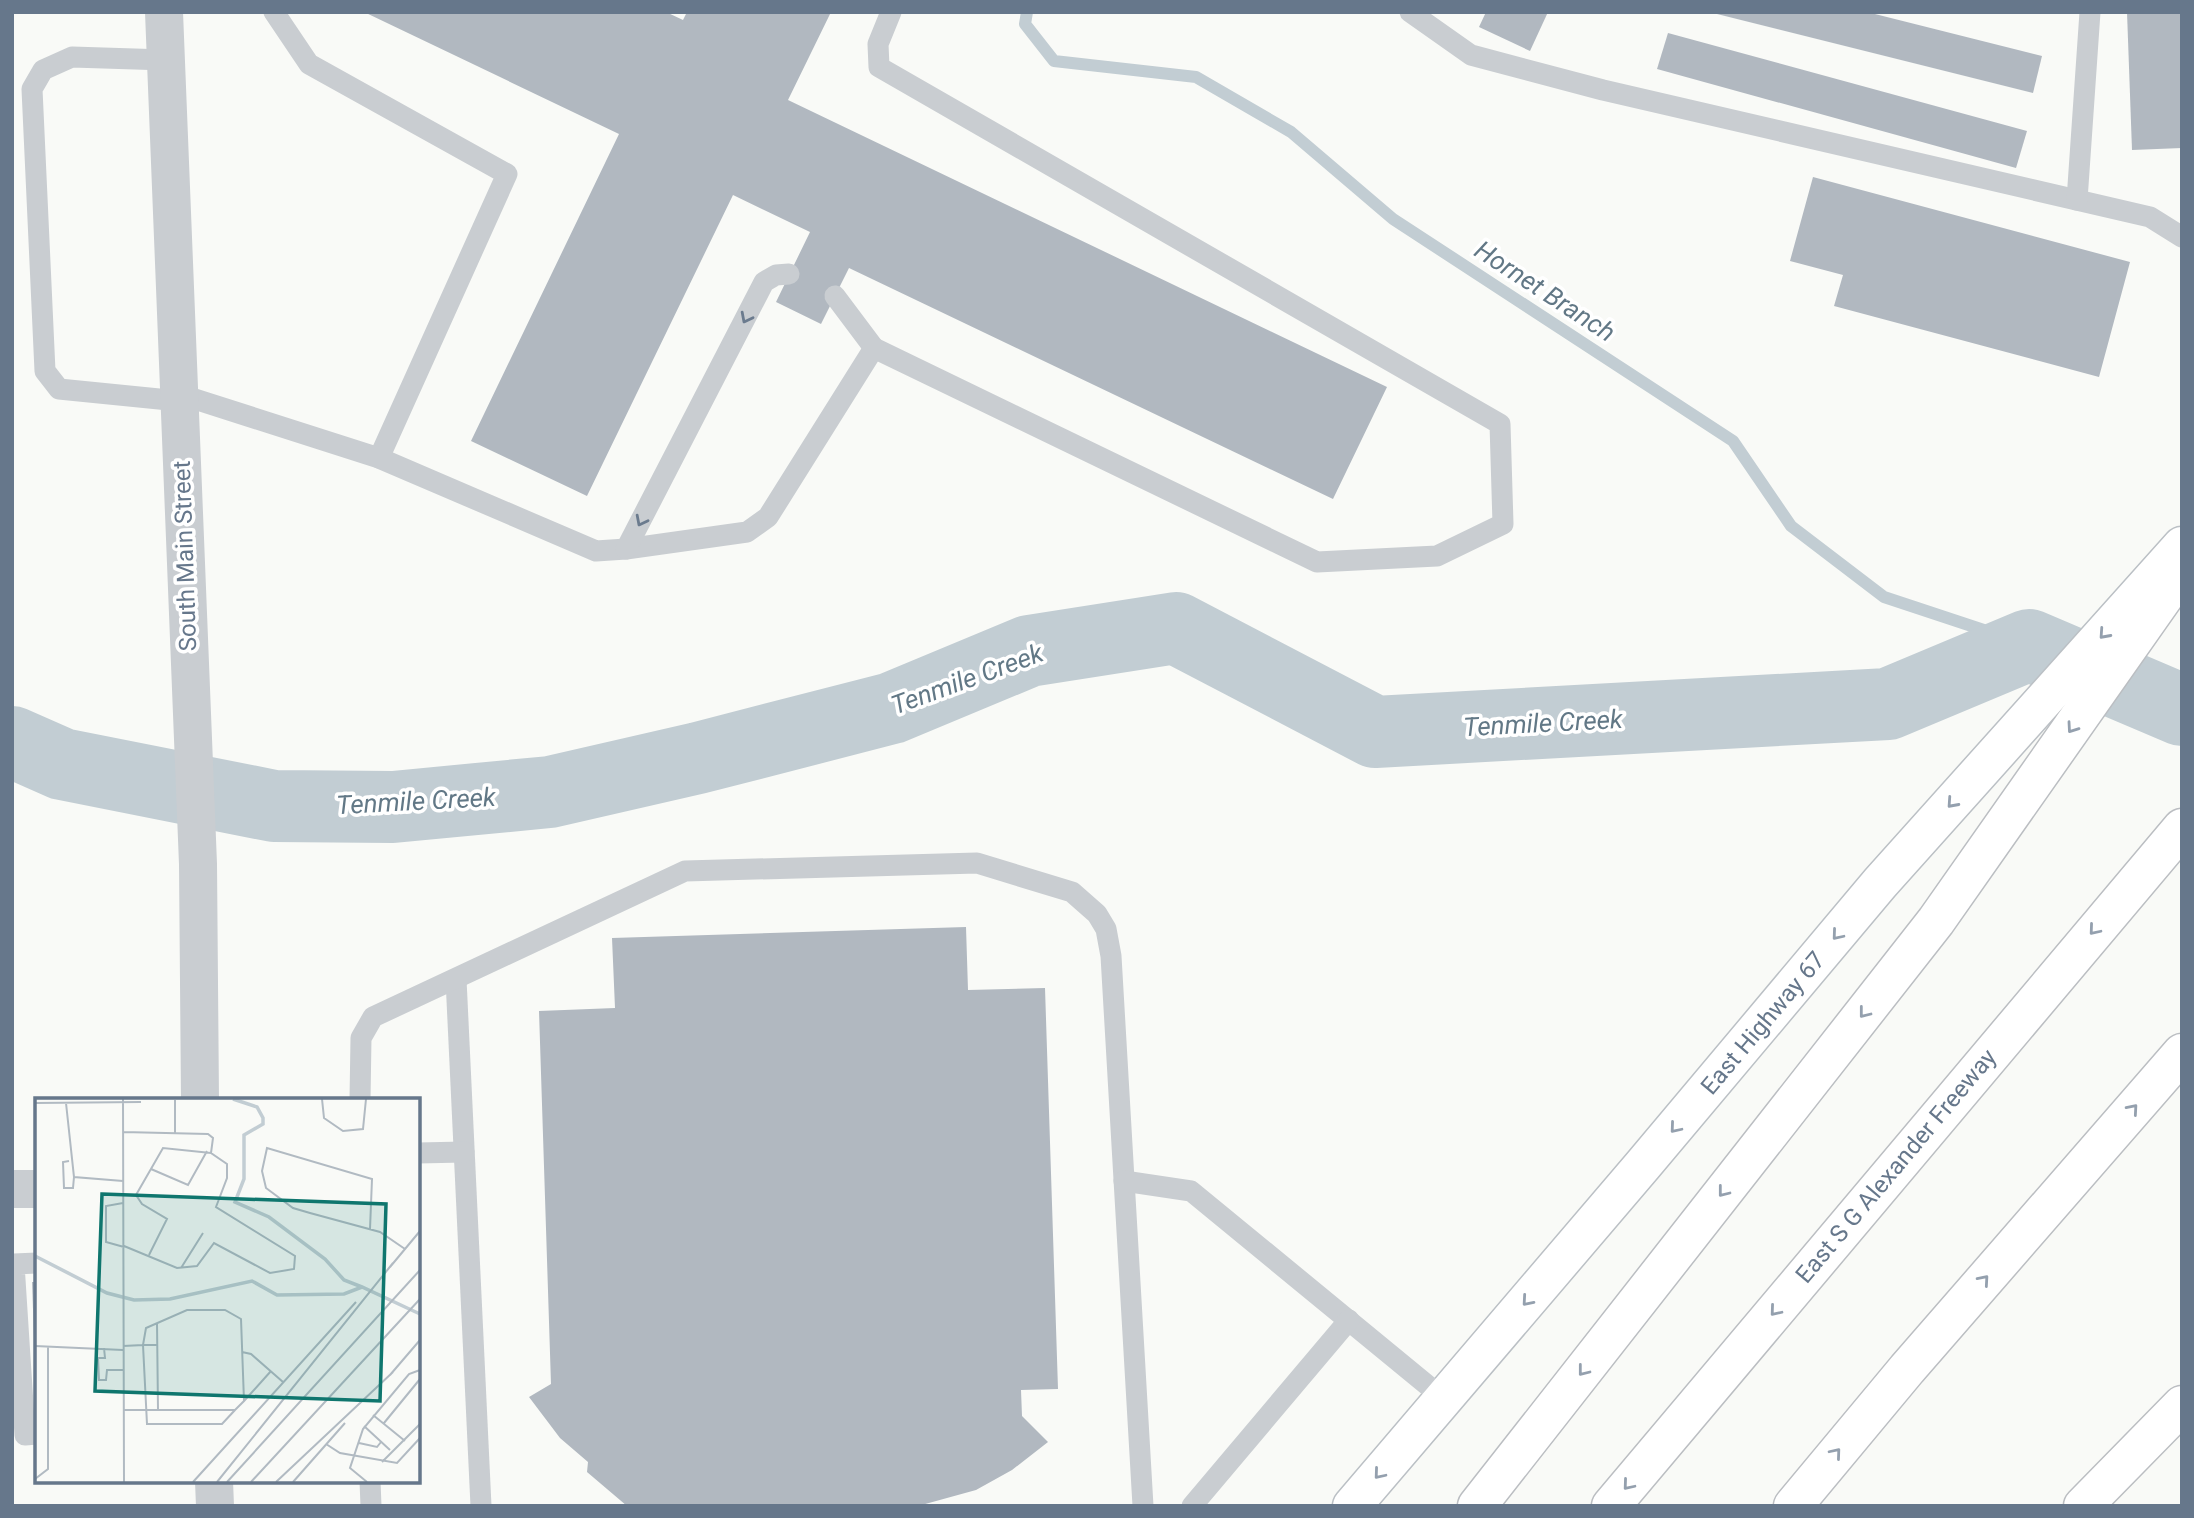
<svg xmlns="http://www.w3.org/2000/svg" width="2194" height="1518" viewBox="0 0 2194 1518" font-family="Roboto,sans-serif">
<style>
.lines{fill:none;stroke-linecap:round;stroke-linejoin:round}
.stream{stroke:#c2cdd3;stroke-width:12}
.river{stroke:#c2cdd3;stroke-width:72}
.building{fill:#b1b8c0}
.secondary-casing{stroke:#bbc0c5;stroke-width:41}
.motorway-casing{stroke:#bbbec2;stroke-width:41}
.service{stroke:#c9cdd1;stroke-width:21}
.minor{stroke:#c9cdd1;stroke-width:38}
.tertiary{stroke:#c9cdd1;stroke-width:38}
.secondary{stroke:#fff;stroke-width:38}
.motorway{stroke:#fff;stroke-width:38}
.oneway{stroke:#6b7b8e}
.oneway2{stroke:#94a0ae}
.labels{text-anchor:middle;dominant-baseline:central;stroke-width:7;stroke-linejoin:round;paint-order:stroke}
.street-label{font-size:24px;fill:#66778b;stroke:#fff}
.water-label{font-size:26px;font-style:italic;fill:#627886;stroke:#fff}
.inset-river{fill:none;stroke:#c2cdd3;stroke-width:3.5}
.inset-road{fill:none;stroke:#b1bac2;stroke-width:2}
.view{fill:#0f766e;fill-opacity:0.15;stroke:#0f766e;stroke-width:3.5}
.inset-edge{fill:none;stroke:#66778b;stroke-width:3.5}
</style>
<rect width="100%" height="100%" fill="#f9faf7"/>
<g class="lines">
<path class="stream" d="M 1027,12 L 1025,24 L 1054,61 L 1196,77 L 1291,132 L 1393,219 L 1733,441 L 1791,526 L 1884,597 L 2029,645"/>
<path class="river" d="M 12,742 L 62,764 L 274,806 L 393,807 L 550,792 L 698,758 L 892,708 L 1029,651 L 1176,628 L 1375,732 L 1888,704 L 2029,645 L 2182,710"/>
</g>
<g class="building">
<path d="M 364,12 L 666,12 L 683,20 L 687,12 L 831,12 L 788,100 L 1387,387 L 1333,499 L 849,268 L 821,324 L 776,302 L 810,232 L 733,195 L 587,496 L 471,441 L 619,134 Z"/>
<path d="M 1486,12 L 1548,12 L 1530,51 L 1479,27 Z"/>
<path d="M 1709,12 L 1867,12 L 2042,56 L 2033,93 Z"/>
<path d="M 2127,12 L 2180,12 L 2182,148 L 2132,150 Z"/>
<path d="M 1668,33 L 2027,131 L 2016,168 L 1657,69 Z"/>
<path d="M 1813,177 L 2130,262 L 2099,377 L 1834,306 L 1843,275 L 1790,261 Z"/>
<path d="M 966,927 L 968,990 L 1045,988 L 1058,1389 L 1021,1390 L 1022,1416 L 1048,1442 L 1012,1470 L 976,1490 L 918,1506 L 627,1506 L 587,1472 L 588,1462 L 560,1438 L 529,1397 L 551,1384 L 539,1011 L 615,1008 L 612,938 Z"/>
<path d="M 32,1282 L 37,1282 L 37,1365 L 35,1365 Z"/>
</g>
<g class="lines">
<defs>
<path id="secondary" d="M 1352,1506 L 1643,1165 L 1880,883 L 2182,546"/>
<g id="motorway">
<path d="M 1477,1506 L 1936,921 L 2182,571"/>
<path d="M 1611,1506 L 2182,828"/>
<path d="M 1793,1506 L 1907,1369 L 2182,1053"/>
<path d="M 2083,1506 L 2182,1405"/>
</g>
</defs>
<use href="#secondary" class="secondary-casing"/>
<use href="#motorway" class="motorway-casing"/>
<g class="service">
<path d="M 274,12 L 309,64 L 507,174 L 379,458"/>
<path d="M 1410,12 L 1471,55 L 1603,90 L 2150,217 L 2182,237"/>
<path d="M 166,60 L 72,57 L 43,70 L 32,89 L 45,371 L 59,389 L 179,401"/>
<path d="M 2077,200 L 2090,12"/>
<path d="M 835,296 L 874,348"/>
<path d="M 179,394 L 379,458 L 596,551 L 626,549 L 747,532 L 768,517 L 874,348 L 1317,562 L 1437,556 L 1503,524 L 1500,424 L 879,67 L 878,44 L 891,12"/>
<path d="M 626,549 L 764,282 L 776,275 L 789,274"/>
<path d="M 456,979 L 481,1506"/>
<path d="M 360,1100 L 361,1038 L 373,1017 L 685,871 L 977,863 L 1072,892 L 1097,914 L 1106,929 L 1111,956 L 1143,1506"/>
<path d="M 418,1153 L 464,1152"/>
<path d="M 1124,1181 L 1191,1191 L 1443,1398"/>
<path d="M 37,1263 L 14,1264 L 25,1435 L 37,1434"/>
<path d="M 370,1481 L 371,1506"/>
<path d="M 1192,1506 L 1349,1320"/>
</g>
<path class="minor" d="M 12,1189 L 37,1189"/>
<g class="tertiary">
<path d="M 164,12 L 198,864 L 200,1100"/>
<path d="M 214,1481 L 215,1506"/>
</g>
<use href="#secondary" class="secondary"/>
<use href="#motorway" class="motorway"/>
</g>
<defs><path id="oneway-chevron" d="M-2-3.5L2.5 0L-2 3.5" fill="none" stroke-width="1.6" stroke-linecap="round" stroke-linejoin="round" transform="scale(1.75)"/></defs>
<g class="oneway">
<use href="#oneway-chevron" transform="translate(746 318) rotate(117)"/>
<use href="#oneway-chevron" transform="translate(641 521) rotate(117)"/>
</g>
<g class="oneway2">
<use href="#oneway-chevron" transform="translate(2104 634) rotate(132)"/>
<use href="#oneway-chevron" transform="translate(2072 728) rotate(125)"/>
<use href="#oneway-chevron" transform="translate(1952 803) rotate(132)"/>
<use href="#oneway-chevron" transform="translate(2094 930) rotate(130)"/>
<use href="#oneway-chevron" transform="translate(1837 935) rotate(130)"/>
<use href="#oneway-chevron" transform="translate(1864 1013) rotate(128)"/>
<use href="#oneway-chevron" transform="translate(2133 1109) rotate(-49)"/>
<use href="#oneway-chevron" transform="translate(1675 1128) rotate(130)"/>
<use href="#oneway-chevron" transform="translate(1723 1192) rotate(128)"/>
<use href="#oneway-chevron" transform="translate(1984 1280) rotate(-49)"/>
<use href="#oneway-chevron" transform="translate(1527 1301) rotate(131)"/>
<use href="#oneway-chevron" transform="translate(1775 1311) rotate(130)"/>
<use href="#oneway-chevron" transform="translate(1583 1371) rotate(128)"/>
<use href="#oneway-chevron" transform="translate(1836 1453) rotate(-50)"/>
<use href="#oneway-chevron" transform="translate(1379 1474) rotate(130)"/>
<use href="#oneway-chevron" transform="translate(1628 1485) rotate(130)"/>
</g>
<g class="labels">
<g class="street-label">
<text transform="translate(185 556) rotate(-92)">South Main Street</text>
<text transform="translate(1763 1023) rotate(-50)">East Highway 67</text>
<text transform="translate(1896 1166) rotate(-50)">East S G Alexander Freeway</text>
</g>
<g class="water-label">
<text transform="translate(1545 291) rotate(33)">Hornet Branch</text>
<text transform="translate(967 679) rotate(-20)">Tenmile Creek</text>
<text transform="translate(1543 723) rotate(-3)">Tenmile Creek</text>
<text transform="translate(416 801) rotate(-3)">Tenmile Creek</text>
</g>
</g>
<g transform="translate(35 1098)">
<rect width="385" height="385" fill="#f9faf7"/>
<path class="inset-river" d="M 198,1 L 222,9 L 228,20 L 228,26 L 209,37 L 209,81 L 200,104 L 234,119 L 290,161 L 309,182 L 327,189M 0,158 L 72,195 L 99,202 L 135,201 L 217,183 L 242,197 L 309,196 L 327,189 L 385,216"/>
<path class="inset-road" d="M 88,1 L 89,384M 287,1 L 289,20 L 308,33 L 328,31 L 331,1M 140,2 L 140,35M 0,5 L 106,4M 31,5 L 39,79 L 88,83M 385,10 L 385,103M 88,34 L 173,36 L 178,40 L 176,55 L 192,66 L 192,80 L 181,109 L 260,158 L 259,171 L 235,175 L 179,145 L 162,168 L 142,170 L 89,148M 34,63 L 28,64 L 29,90 L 38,90 L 39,79M 116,71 L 153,87 L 172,53M 88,105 L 71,108 L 71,144 L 89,149M 335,131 L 337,81 L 232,50 L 227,73 L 231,90 L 258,110 L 275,115 L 345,134 L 370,151M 114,157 L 132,121 L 107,106 L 101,97 L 128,50 L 176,55M 355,169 L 385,133M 146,170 L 168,135M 122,225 L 123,312M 122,247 L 108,247 L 112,326 L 187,326 L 200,312M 0,248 L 88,252M 88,248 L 108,247 L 111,230 L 152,212 L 190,212 L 206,221 L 209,303 L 200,312 L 88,312M 69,250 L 70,260 L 63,260 L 64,282 L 71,282 L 72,272 L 88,272M 207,254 L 216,256 L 248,284M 355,277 L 385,242M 209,303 L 236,273M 338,317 L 370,343M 349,325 L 385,281M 329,328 L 355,352M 324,345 L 342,349 L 346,344M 291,346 L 305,355 L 362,365 L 385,340M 347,364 L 385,326M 0,381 L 13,371 L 13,249M 158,384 L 321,204M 182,384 L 358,165M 192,384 L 385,172M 216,384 L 385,201M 241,384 L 358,274M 258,384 L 310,325M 332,384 L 315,370 L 328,331 L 374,276 L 385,272"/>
<path class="view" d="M 67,96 L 351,106 L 345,303 L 60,293 Z"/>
<rect width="385" height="385" class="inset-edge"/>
</g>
<rect width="2194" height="1518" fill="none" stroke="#66778b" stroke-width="28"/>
</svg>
